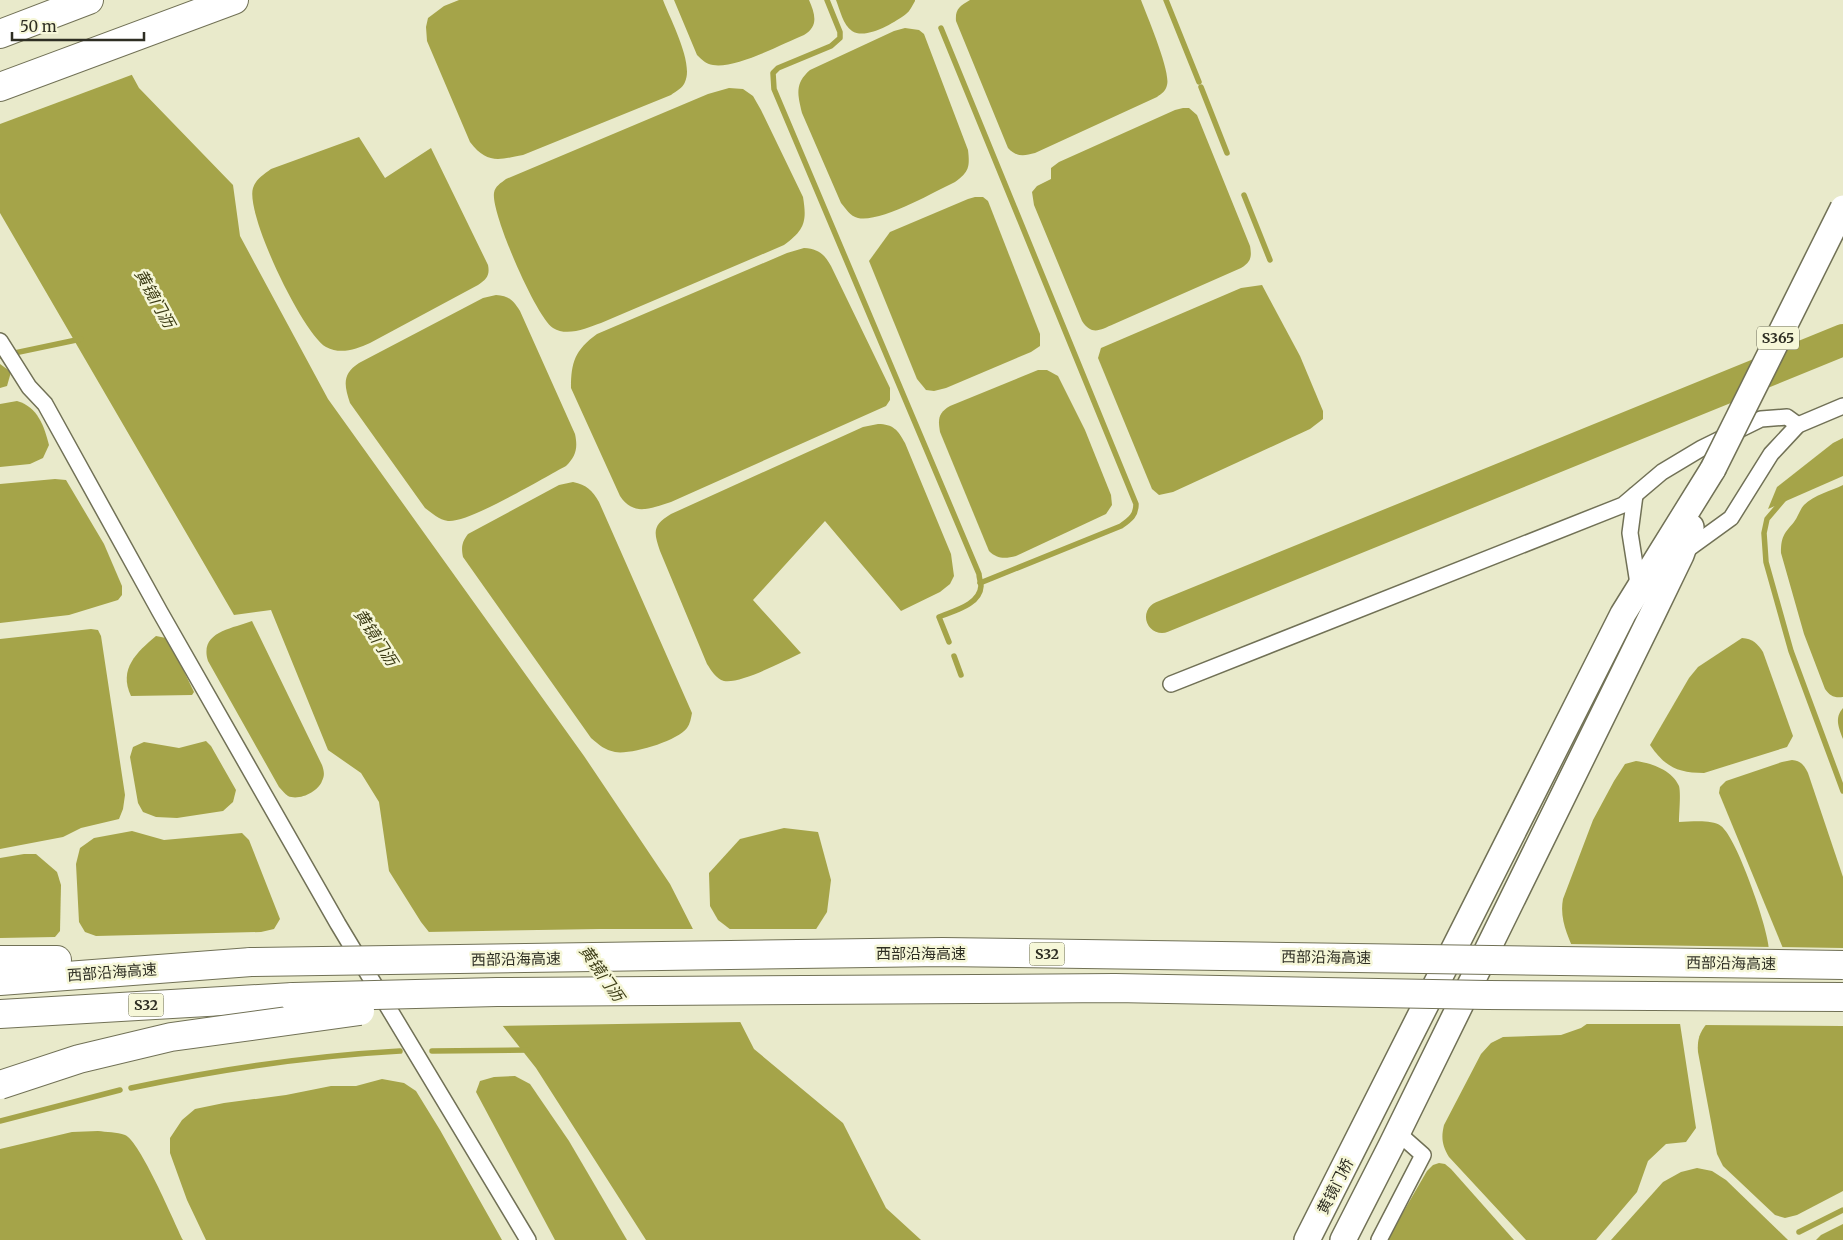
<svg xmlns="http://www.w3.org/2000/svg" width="1843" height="1240" viewBox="0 0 1843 1240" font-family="Merriweather,'Noto Sans SC',serif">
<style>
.water{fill:#a5a449}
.pier{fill:#e9eacb}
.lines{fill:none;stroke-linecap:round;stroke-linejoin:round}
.stream{stroke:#a5a449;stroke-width:5.5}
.river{stroke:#a5a449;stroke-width:32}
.street-casing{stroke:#717156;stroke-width:18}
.primary-casing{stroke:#717156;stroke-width:28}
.highway-casing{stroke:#717156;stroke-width:30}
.street{stroke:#fff;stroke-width:15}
.primary{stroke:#fff;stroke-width:25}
.highway{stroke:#fff;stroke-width:28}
.primary-bridge-casing{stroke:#717156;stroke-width:28;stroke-linecap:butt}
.highway-bridge-casing{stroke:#717156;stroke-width:30;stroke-linecap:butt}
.primary-bridge{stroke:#fff;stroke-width:25}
.highway-bridge{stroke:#fff;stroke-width:28}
.labels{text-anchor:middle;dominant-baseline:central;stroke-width:5;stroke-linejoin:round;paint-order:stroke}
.shield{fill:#f6f7d8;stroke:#6a6a59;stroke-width:1}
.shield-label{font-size:14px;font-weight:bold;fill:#2e2e23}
.street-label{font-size:15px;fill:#2e2e23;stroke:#f6f7d8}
.water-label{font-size:16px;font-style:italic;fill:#3d3d16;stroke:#f6f7d8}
</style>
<rect width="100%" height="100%" fill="#e9eacb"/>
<g class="water">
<path d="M 0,0 L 91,0 L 139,88 L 233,185 L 240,236 L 328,399 L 584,756 L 670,884 L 754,1049 L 843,1123 L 886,1208 L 921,1240 L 646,1240 L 536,1068 L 421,922 L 389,871 L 379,802 L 361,773 L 328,750 L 271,610 L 234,615 L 0,213 Z"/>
<path d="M 459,0 L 663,0 C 670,19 694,63 685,82 C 683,88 676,91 671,95 L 523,155 C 498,160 487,164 470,142 L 427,41 L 426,27 L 428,18 L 444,6 Z"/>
<path d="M 674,0 L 809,0 C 815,14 819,26 804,35 C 782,44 735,69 713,65 C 706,64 702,60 697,55 Z"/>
<path d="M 836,0 L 915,0 L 915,1 C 912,6 910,11 906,14 C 894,23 866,40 852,31 C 843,25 840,10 836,0 Z"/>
<path d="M 970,0 L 1141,0 C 1147,16 1171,72 1167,85 C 1166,91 1161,94 1157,97 L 1035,153 C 1024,156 1016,157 1008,148 L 956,21 C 955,9 960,6 970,0 Z"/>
<path d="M 905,28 L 919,30 L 924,34 L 968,150 C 970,167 969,172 955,182 C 934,192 880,223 858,218 C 850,216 846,209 841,203 L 802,113 C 798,95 794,84 810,70 L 894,31 Z"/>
<path d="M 729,88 L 743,89 L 753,96 L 761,110 L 803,197 C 807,221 805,230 784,245 L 601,323 C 587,328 567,337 553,328 C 536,317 491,213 494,193 C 495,186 501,183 506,179 L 708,94 Z"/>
<path d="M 1183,108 L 1189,108 L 1197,115 L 1250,246 C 1252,257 1251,262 1241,268 L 1114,324 C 1100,330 1092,336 1082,321 L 1034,205 L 1032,192 L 1037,186 L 1051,179 L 1051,168 L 1059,162 L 1175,110 Z"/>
<path d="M 359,137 L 385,178 L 431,148 L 488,265 C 490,275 487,279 478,285 L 370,343 C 356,349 341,355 326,347 C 303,334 245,214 253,188 C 256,179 263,175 271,169 Z"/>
<path d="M 975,197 L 983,197 L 988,201 L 1040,334 L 1040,346 L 1031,352 L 946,388 L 934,391 L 926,390 L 917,379 L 869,261 L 890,232 L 968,199 Z"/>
<path d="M 804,248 C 819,249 824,254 831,266 L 890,388 L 890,400 L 886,406 L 671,502 C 651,508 634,517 620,496 L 571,388 C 571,362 575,350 597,334 L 787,253 Z"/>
<path d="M 1262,285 L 1300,356 L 1323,411 L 1323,419 L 1310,429 L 1173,492 L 1159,495 L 1152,489 L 1098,358 L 1101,348 L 1241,288 Z"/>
<path d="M 496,295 C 509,296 513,300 520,311 L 575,434 C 578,448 576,456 566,466 C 543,478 469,523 448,521 C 439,520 432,513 425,508 L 350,403 C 344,385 342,374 359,363 L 483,298 Z"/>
<path d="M 0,364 L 11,372 L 7,386 L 0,388 Z"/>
<path d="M 1038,370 L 1047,370 L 1058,376 L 1085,430 L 1111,495 L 1112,505 L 1106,514 L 1016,556 C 1005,559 997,559 989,551 L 940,432 C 938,419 938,413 950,406 Z"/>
<path d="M 17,401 C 38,407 44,426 49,445 L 43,458 L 30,464 L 0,467 L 0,404 Z"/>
<path d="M 878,424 C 893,424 898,430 905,443 L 951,554 L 954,576 L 950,584 L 940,592 L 901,611 L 825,521 L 753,600 L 801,653 C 784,661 741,684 724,681 C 716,679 711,670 707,664 L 660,551 C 653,531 653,525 671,514 L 863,427 Z"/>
<path d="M 1843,438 L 1843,476 L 1768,509 L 1777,487 L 1833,443 Z"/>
<path d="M 55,479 L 66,480 L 104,544 L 122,586 L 122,595 L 118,600 L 69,615 L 0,623 L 0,484 Z"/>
<path d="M 573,482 C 587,485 592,490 599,502 L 692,713 C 691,718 690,724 687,728 C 677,741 631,755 615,752 C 605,750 599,745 591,738 L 463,557 C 461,547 462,542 468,534 L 559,485 Z"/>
<path d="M 1843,485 L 1843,697 C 1834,698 1830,696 1825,689 L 1804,634 L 1781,553 C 1781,536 1784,534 1794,522 C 1798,517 1800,509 1804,505 C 1814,495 1831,491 1843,485 Z"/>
<path d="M 252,621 L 322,765 C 324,771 325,775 322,781 C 318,792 299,801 288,796 C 285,794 282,790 279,787 L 208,661 C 199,632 231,629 252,621 Z"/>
<path d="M 91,629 L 98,630 L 101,636 L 125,795 L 123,809 L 119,819 L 81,828 L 63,837 L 0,849 L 0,639 Z"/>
<path d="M 156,636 L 166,638 L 179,661 L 194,692 L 192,695 L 131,696 C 118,669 137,652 156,636 Z"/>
<path d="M 1742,638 C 1753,639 1757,643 1763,652 L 1793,736 L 1787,747 L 1704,773 C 1678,773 1665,767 1650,745 L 1689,678 L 1698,667 Z"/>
<path d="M 1843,708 L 1843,739 C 1839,728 1834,718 1843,708 Z"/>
<path d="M 206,741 L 211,746 L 236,790 L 233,802 L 223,811 L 177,818 L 156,817 L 143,812 L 138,803 L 130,757 L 133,747 L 144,742 L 179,748 Z"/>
<path d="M 1792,760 C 1801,761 1804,765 1808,773 L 1843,877 L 1843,952 L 1787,958 L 1719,793 L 1720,787 L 1726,781 L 1782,762 Z"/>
<path d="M 1636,761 C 1651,763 1672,770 1679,786 C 1681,793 1679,813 1679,822 C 1691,822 1711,819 1721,826 C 1737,838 1768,928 1769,949 L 1576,956 C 1569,938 1559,920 1563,899 L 1593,820 L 1614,781 L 1625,764 Z"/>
<path d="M 784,828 L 818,832 L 831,880 L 827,912 L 813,934 L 735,933 L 718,920 L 710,906 L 709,873 L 740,839 Z"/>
<path d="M 132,831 L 164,840 L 242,833 L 249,840 L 280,919 L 274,929 L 261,932 L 96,936 L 85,932 L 79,922 L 76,864 L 80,848 L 94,838 Z"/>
<path d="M 24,854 L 36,854 L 57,872 L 61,885 L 60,931 L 55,937 L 0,938 L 0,858 Z"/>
<path d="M 1679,1017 L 1696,1128 L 1686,1142 L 1666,1144 L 1648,1161 L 1637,1192 L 1596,1240 L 1526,1240 L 1449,1157 C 1442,1145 1441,1138 1444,1125 L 1481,1054 L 1491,1043 L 1503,1037 L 1561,1035 L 1581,1028 L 1594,1019 Z"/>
<path d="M 1843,1018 L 1843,1191 L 1797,1215 L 1785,1218 L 1775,1215 L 1723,1166 L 1717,1154 L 1698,1052 C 1697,1038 1700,1031 1710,1020 Z"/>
<path d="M 515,1076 L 530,1084 L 569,1141 L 627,1240 L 555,1240 L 476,1092 L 480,1081 L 494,1077 Z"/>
<path d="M 382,1079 L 404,1083 L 416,1091 L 440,1130 L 502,1240 L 206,1240 L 187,1200 L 170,1153 L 170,1138 L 182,1120 L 195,1109 L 224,1103 L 286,1095 L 331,1086 L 356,1086 Z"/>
<path d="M 98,1131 C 106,1132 117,1132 125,1135 C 140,1141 174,1222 183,1240 L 0,1240 L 0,1149 L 72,1132 Z"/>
<path d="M 1439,1163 L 1445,1164 L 1451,1169 L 1514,1240 L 1387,1240 L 1427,1171 L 1433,1165 Z"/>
<path d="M 1697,1168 L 1712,1171 L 1726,1180 L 1788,1240 L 1611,1240 L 1663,1182 L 1681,1172 Z"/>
<path d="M 1843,1224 L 1843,1240 L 1816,1240 L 1821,1235 Z"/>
</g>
<g class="pier">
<path d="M 0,0 L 94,0 L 134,74 L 0,124 Z"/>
<path d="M 599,929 L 696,929 L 743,1022 L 499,1026 L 426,932 Z"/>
<path d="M 726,929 L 819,929 L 813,937 L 735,935 Z"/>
<path d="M 1569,944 L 1771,947 L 1771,949 L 1767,957 L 1574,957 Z"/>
<path d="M 1780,947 L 1843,948 L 1843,955 L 1785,959 Z"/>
<path d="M 1679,1014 L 1681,1016 L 1682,1024 L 1583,1024 L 1594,1017 Z"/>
<path d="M 1843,1015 L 1843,1026 L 1702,1025 L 1709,1017 Z"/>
</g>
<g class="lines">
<g class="stream">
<path d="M 827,0 L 840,32 L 840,38 L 831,46 L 778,68 L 773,73 L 774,89 L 979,574 C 979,578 981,583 981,586 C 980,605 953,611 939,617 L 949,642"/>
<path d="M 1166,0 L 1199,82"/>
<path d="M 941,28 L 1136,504 C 1136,515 1131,519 1121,526 L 980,583"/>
<path d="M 1201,87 L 1227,153"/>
<path d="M 1244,195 L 1270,260"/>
<path d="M 0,356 L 81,339"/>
<path d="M 1784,499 L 1767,519 L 1764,533 L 1766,562 L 1791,651 L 1843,791"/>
<path d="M 954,656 L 961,675"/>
<path d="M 432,1051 L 528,1050"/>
<path d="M 131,1088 C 221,1069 308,1056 400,1051"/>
<path d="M 0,1121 L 120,1090"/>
<path d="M 1799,1232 L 1843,1210"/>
</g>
<path class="river" d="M 1162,617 L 1843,340"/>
<defs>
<g id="street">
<path d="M 0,341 L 29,387 L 45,404 L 160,612 L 338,924 L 528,1240"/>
<path d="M 1635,495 L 1630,533 L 1639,590"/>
<path d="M 1684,552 L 1731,518 L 1771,454 L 1798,425 L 1843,406"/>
<path d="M 1171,684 L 1623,505 L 1662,472 L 1702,448 L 1761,419 L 1787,417 L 1798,425"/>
<path d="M 1379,1240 L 1423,1155 L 1397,1132"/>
</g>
<g id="primary">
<path d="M 1307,1240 L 1623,614 L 1713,469"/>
<path d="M 1343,1240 L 1391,1146 L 1652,615 L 1681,555 L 1691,527"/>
</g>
<g id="highway">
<path d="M 0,34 L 89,0"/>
<path d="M 0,87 L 234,0"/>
<path d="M 0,960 L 57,960"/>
<path d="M 0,981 L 251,962"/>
<path d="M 0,1014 L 293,997"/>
</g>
</defs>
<use href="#street" class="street-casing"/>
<use href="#primary" class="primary-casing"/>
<use href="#highway" class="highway-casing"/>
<use href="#street" class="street"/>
<use href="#primary" class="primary"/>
<use href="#highway" class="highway"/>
<defs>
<path id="primary-bridge" d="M 1713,469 L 1843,208"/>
<g id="highway-bridge">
<path d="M 251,962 L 942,952 L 1843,965"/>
<path d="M 293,997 L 497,992 L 1115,988 L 1487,995 L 1843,997"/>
<path d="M 0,1085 L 79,1059 L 171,1037 L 360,1011"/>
</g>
</defs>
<use href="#primary-bridge" class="primary-bridge-casing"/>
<use href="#highway-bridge" class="highway-bridge-casing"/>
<use href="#primary-bridge" class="primary-bridge"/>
<use href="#highway-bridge" class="highway-bridge"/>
</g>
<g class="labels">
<g class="shield">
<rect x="1757" y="326.5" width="42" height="23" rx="4"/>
<rect x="1029.5" y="942.5" width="35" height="23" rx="4"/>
<rect x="128.5" y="993.5" width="35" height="23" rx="4"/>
</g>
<g class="shield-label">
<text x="1778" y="338">S365</text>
<text x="1047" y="954">S32</text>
<text x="146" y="1005">S32</text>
</g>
<g class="street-label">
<text x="921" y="953">西部沿海高速</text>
<text transform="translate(1326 957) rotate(1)">西部沿海高速</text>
<text transform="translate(516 959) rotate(-1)">西部沿海高速</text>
<text transform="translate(1731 963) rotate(1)">西部沿海高速</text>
<text transform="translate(112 972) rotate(-4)">西部沿海高速</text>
<text transform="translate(1335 1186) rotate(-63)">黄镜门桥</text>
</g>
<g class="water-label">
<text transform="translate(155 298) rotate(61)">黄镜门沥</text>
<text transform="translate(376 637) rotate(57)">黄镜门沥</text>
<text transform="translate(602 973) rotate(55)">黄镜门沥</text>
</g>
</g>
<path d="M12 32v8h132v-8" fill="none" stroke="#2e2e23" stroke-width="2.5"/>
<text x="20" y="32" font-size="15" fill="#2e2e23" stroke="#f6f7d8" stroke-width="4" paint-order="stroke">50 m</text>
</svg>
